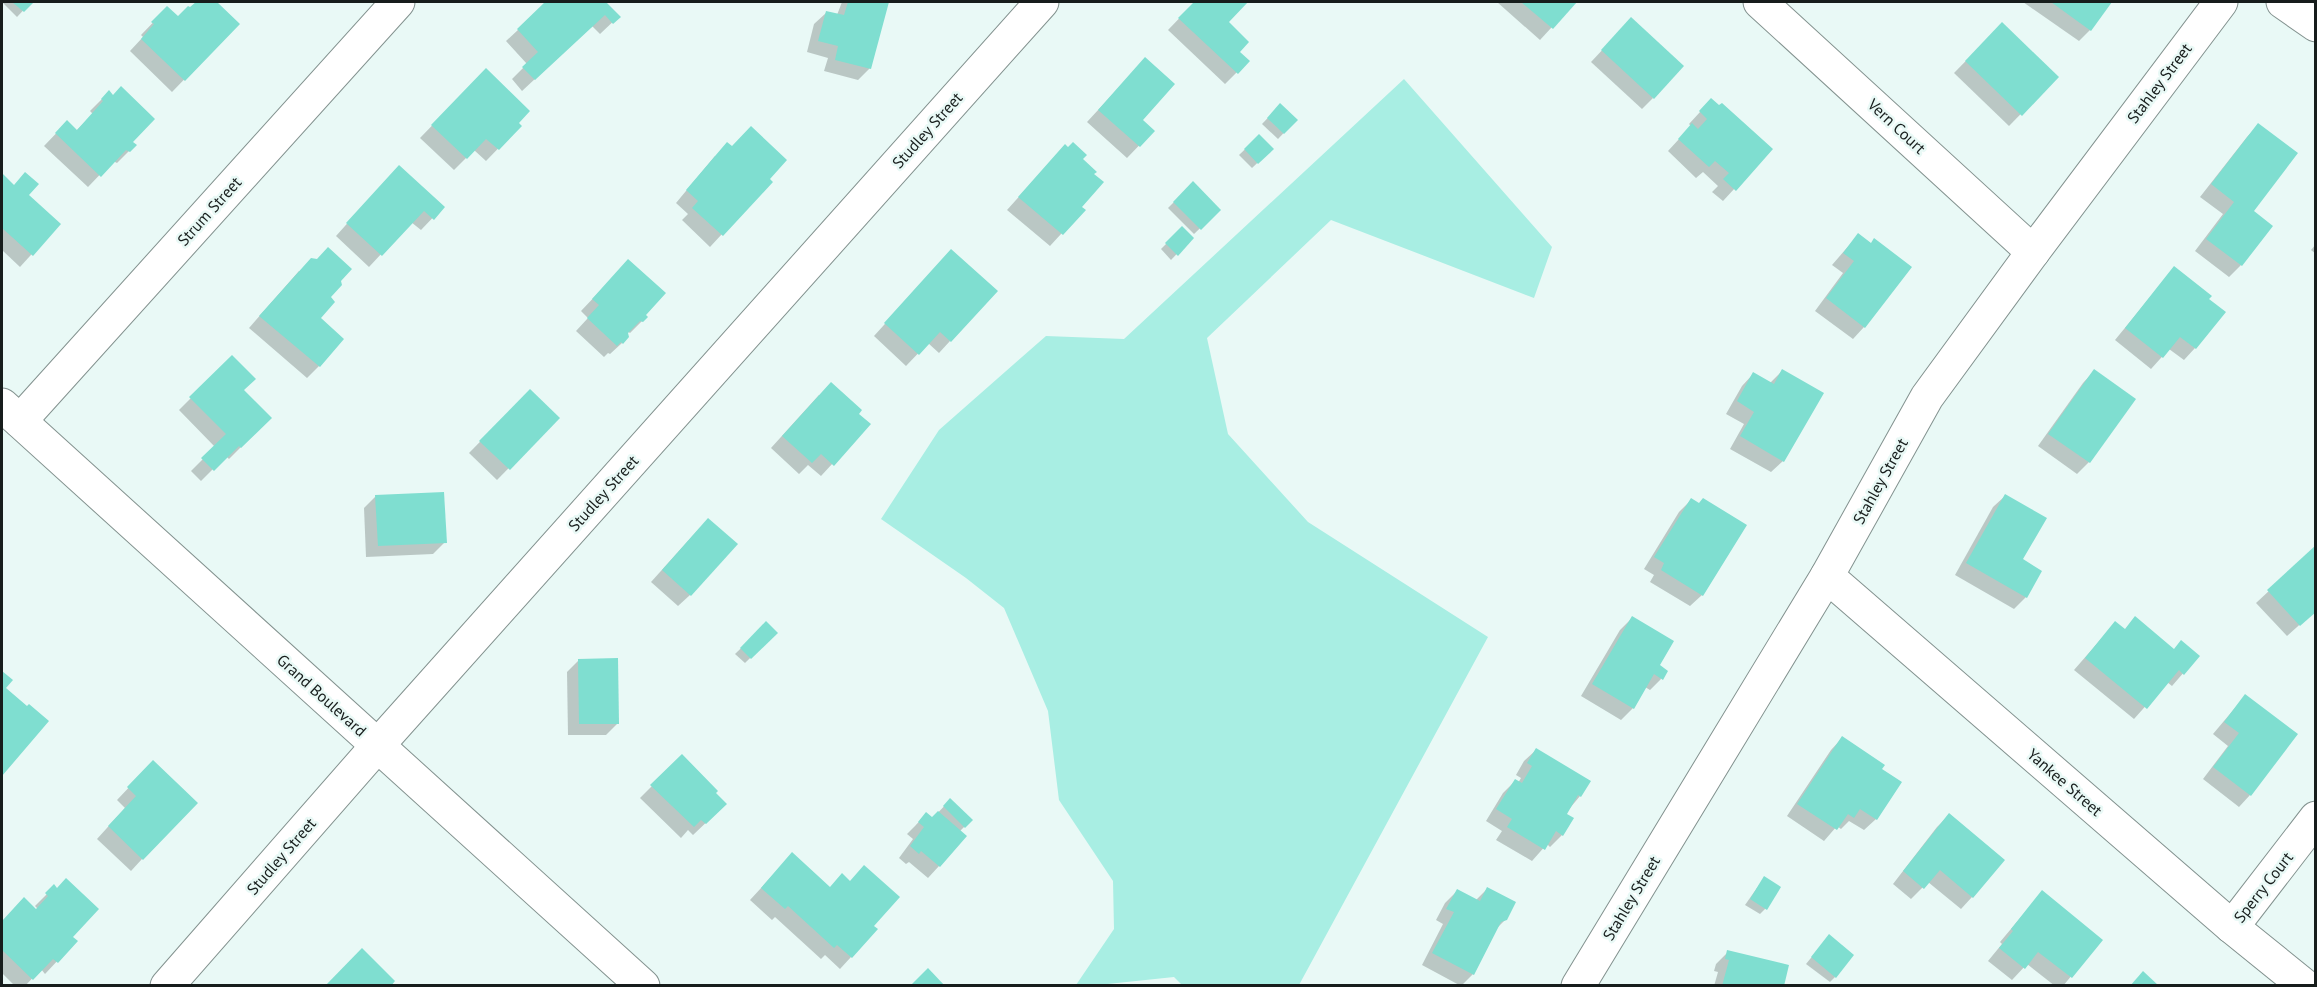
<svg xmlns="http://www.w3.org/2000/svg" width="2317" height="987" viewBox="0 0 2317 987" font-family="'PT Sans',sans-serif">
<style>
.green{fill:#a8eee3}
.shadow{fill:#0003}
.building{fill:#7fded0}
.lines{fill:none;stroke-linecap:round;stroke-linejoin:round}
.street-casing{stroke:#83928f;stroke-width:35}
.street{stroke:#fff;stroke-width:33}
.labels{text-anchor:middle;dominant-baseline:central;stroke-width:5;stroke-linejoin:round;paint-order:stroke}
.street-label{font-size:16px;fill:#171d1c;stroke:#e9f9f6}
</style>
<rect width="100%" height="100%" fill="#e9f9f6"/>
<path class="green" d="M 1404,79 L 1552,247 L 1534,298 L 1331,220 L 1207,338 L 1228,434 L 1308,522 L 1488,637 L 1299,985 L 1182,985 L 1174,977 L 1098,985 L 1076,985 L 1114,929 L 1113,881 L 1059,800 L 1048,711 L 1004,608 L 966,578 L 881,519 L 939,430 L 1046,336 L 1124,339 Z"/>
<g class="shadow">
<path d="M 2,2 L 31,2 L 17,17 Z"/>
<path d="M 197,2 L 214,2 L 238,24 L 172,92 L 130,51 L 143,37 L 141,35 L 167,8 L 178,18 Z"/>
<path d="M 548,2 L 604,2 L 618,17 L 600,34 L 592,26 L 522,91 L 512,79 L 527,64 L 506,41 Z"/>
<path d="M 842,2 L 887,2 L 870,68 L 858,80 L 824,71 L 828,58 L 807,52 L 814,24 L 826,13 L 837,15 Z"/>
<path d="M 1195,2 L 1246,2 L 1227,23 L 1238,52 L 1237,72 L 1225,84 L 1168,30 Z"/>
<path d="M 1497,2 L 1575,2 L 1540,40 Z"/>
<path d="M 2023,2 L 2110,2 L 2090,30 L 2079,41 Z"/>
<path d="M 2002,24 L 2057,77 L 2009,126 L 1954,73 Z"/>
<path d="M 1620,31 L 1653,98 L 1642,109 L 1591,62 Z"/>
<path d="M 486,70 L 520,126 L 486,161 L 474,150 L 454,170 L 420,138 Z"/>
<path d="M 1134,71 L 1141,120 L 1153,131 L 1127,158 L 1087,122 Z"/>
<path d="M 109,92 L 131,142 L 134,146 L 117,163 L 113,161 L 88,187 L 44,146 L 67,122 L 76,131 L 93,114 L 90,111 Z"/>
<path d="M 1711,100 L 1771,149 L 1723,201 L 1712,192 L 1718,186 L 1703,172 L 1696,178 L 1668,151 L 1691,126 L 1689,124 Z"/>
<path d="M 1280,105 L 1296,120 L 1278,139 L 1262,124 Z"/>
<path d="M 2258,125 L 2252,211 L 2271,226 L 2241,265 L 2229,277 L 2195,251 L 2223,214 L 2200,197 L 2247,137 Z"/>
<path d="M 1259,136 L 1272,149 L 1252,168 L 1239,155 Z"/>
<path d="M 715,156 L 770,182 L 710,247 L 682,220 L 688,214 L 676,203 Z"/>
<path d="M 1054,158 L 1081,160 L 1080,207 L 1083,210 L 1050,246 L 1007,210 Z"/>
<path d="M 2,175 L 59,224 L 20,267 L 2,250 Z"/>
<path d="M 388,178 L 443,207 L 421,230 L 411,222 L 369,267 L 336,236 Z"/>
<path d="M 1193,183 L 1219,210 L 1194,234 L 1168,208 Z"/>
<path d="M 1182,228 L 1192,238 L 1171,260 L 1161,249 Z"/>
<path d="M 1858,235 L 1864,327 L 1853,339 L 1815,311 L 1843,273 L 1832,265 Z"/>
<path d="M 2316,244 L 2316,254 L 2311,250 Z"/>
<path d="M 940,263 L 950,341 L 939,353 L 928,343 L 906,366 L 874,336 Z"/>
<path d="M 2174,268 L 2195,348 L 2184,360 L 2169,349 L 2151,369 L 2115,340 Z"/>
<path d="M 299,271 L 339,281 L 318,318 L 319,366 L 307,378 L 249,328 Z"/>
<path d="M 617,273 L 643,315 L 642,321 L 630,333 L 627,331 L 622,343 L 610,354 L 608,353 L 604,357 L 576,331 L 588,318 L 581,311 Z"/>
<path d="M 232,357 L 242,390 L 270,418 L 229,459 L 226,456 L 201,481 L 191,471 L 215,447 L 179,410 Z"/>
<path d="M 1782,371 L 1783,461 L 1771,472 L 1730,449 L 1744,424 L 1726,414 L 1742,386 L 1753,374 L 1770,383 Z"/>
<path d="M 2094,371 L 2089,462 L 2077,474 L 2038,446 L 2083,383 Z"/>
<path d="M 530,391 L 558,418 L 497,480 L 469,453 Z"/>
<path d="M 819,395 L 869,424 L 821,476 L 808,465 L 799,474 L 771,448 Z"/>
<path d="M 376,496 L 445,542 L 433,554 L 366,557 L 364,508 Z"/>
<path d="M 2005,496 L 2021,560 L 2026,597 L 2014,609 L 1955,575 L 1993,507 Z"/>
<path d="M 1691,500 L 1698,504 L 1702,595 L 1690,606 L 1650,582 L 1654,575 L 1644,569 L 1679,512 Z"/>
<path d="M 697,531 L 690,595 L 678,606 L 651,582 Z"/>
<path d="M 2316,547 L 2316,610 L 2287,636 L 2256,603 Z"/>
<path d="M 1632,618 L 1658,666 L 1661,679 L 1650,690 L 1645,687 L 1633,708 L 1621,720 L 1581,696 L 1620,630 Z"/>
<path d="M 2115,623 L 2124,630 L 2174,650 L 2198,656 L 2172,686 L 2167,682 L 2134,719 L 2074,670 Z"/>
<path d="M 766,624 L 776,633 L 745,663 L 735,654 Z"/>
<path d="M 579,660 L 618,723 L 606,735 L 568,735 L 567,672 Z"/>
<path d="M 2,672 L 11,680 L 3,689 L 47,721 L 2,774 Z"/>
<path d="M 2245,696 L 2250,795 L 2239,807 L 2203,779 L 2228,746 L 2213,734 Z"/>
<path d="M 1842,738 L 1879,770 L 1876,819 L 1864,830 L 1849,821 L 1841,829 L 1837,826 L 1824,841 L 1787,816 L 1831,750 Z"/>
<path d="M 1536,750 L 1580,796 L 1565,814 L 1562,835 L 1550,847 L 1547,844 L 1532,861 L 1496,840 L 1502,831 L 1486,821 L 1503,793 L 1515,781 L 1518,783 L 1521,778 L 1516,775 L 1524,761 Z"/>
<path d="M 682,756 L 713,816 L 693,835 L 688,830 L 681,838 L 640,798 Z"/>
<path d="M 153,762 L 142,859 L 131,871 L 97,839 L 125,808 L 117,800 Z"/>
<path d="M 950,800 L 971,820 L 960,831 L 939,866 L 928,878 L 909,862 L 906,864 L 899,858 L 913,839 L 907,834 L 915,826 L 926,814 L 932,819 Z"/>
<path d="M 1949,815 L 1972,897 L 1961,909 L 1928,882 L 1911,899 L 1893,884 L 1937,827 Z"/>
<path d="M 781,866 L 872,926 L 851,957 L 840,969 L 825,955 L 821,959 L 775,917 L 772,920 L 750,900 Z"/>
<path d="M 1764,878 L 1765,909 L 1760,914 L 1745,905 Z"/>
<path d="M 54,887 L 57,889 L 71,937 L 76,941 L 45,974 L 41,969 L 25,986 L 15,986 L 2,973 L 2,923 L 24,899 L 38,913 L 40,911 L 35,906 Z"/>
<path d="M 1487,889 L 1506,919 L 1495,930 L 1473,974 L 1461,986 L 1422,965 L 1443,924 L 1436,920 L 1445,903 L 1457,891 L 1476,900 Z"/>
<path d="M 2042,892 L 2101,940 L 2063,986 L 2055,986 L 2027,964 L 2012,980 L 1988,961 L 2002,944 L 2000,942 Z"/>
<path d="M 1824,942 L 1835,977 L 1830,982 L 1806,964 Z"/>
<path d="M 1728,952 L 1782,986 L 1714,986 L 1718,972 L 1714,971 L 1716,964 Z"/>
</g>
<g class="building">
<path d="M 12,2 L 34,2 L 24,12 Z"/>
<path d="M 196,2 L 217,2 L 240,24 L 185,81 L 141,39 L 154,24 L 151,22 L 167,6 L 178,16 L 188,6 L 190,7 Z"/>
<path d="M 545,2 L 606,2 L 621,17 L 613,24 L 605,15 L 535,80 L 522,67 L 538,52 L 517,29 Z"/>
<path d="M 848,2 L 889,2 L 871,69 L 835,60 L 838,46 L 818,41 L 826,11 L 844,15 Z"/>
<path d="M 1194,2 L 1248,2 L 1229,22 L 1249,42 L 1240,52 L 1250,61 L 1238,74 L 1178,18 Z"/>
<path d="M 1521,2 L 1577,2 L 1553,29 Z"/>
<path d="M 2051,2 L 2112,2 L 2091,31 Z"/>
<path d="M 1631,17 L 1684,66 L 1654,99 L 1601,50 Z"/>
<path d="M 2002,22 L 2059,77 L 2022,116 L 1965,61 Z"/>
<path d="M 1145,57 L 1175,84 L 1143,120 L 1155,131 L 1140,147 L 1098,110 Z"/>
<path d="M 486,68 L 530,111 L 519,123 L 522,126 L 499,150 L 486,139 L 467,159 L 431,125 Z"/>
<path d="M 121,86 L 155,119 L 133,142 L 137,145 L 130,152 L 126,150 L 101,177 L 55,133 L 67,120 L 77,130 L 103,101 L 101,99 L 109,90 L 113,95 Z"/>
<path d="M 1711,98 L 1719,105 L 1722,103 L 1773,149 L 1736,191 L 1723,179 L 1729,173 L 1715,161 L 1709,167 L 1678,139 L 1692,123 L 1698,129 L 1707,119 L 1699,111 Z"/>
<path d="M 1280,103 L 1298,120 L 1284,134 L 1267,118 Z"/>
<path d="M 2258,123 L 2298,153 L 2254,211 L 2273,226 L 2242,266 L 2206,239 L 2234,202 L 2211,184 Z"/>
<path d="M 751,126 L 787,160 L 770,179 L 773,182 L 723,236 L 692,208 L 698,201 L 686,190 L 727,142 L 732,146 Z"/>
<path d="M 1259,134 L 1274,149 L 1258,164 L 1244,149 Z"/>
<path d="M 1073,142 L 1087,155 L 1083,159 L 1097,172 L 1094,174 L 1104,182 L 1082,207 L 1086,210 L 1063,235 L 1018,197 L 1065,144 L 1068,147 Z"/>
<path d="M 399,165 L 445,207 L 434,220 L 424,211 L 382,256 L 346,223 Z"/>
<path d="M 25,172 L 39,184 L 29,195 L 61,224 L 33,256 L 2,228 L 2,173 L 14,185 Z"/>
<path d="M 1193,181 L 1221,210 L 1201,230 L 1173,202 Z"/>
<path d="M 1182,226 L 1194,238 L 1178,256 L 1165,243 Z"/>
<path d="M 1858,233 L 1871,243 L 1874,238 L 1912,267 L 1865,328 L 1826,298 L 1854,261 L 1843,253 Z"/>
<path d="M 328,247 L 352,269 L 341,281 L 342,285 L 331,297 L 335,302 L 321,318 L 344,339 L 320,367 L 259,316 L 311,258 L 317,259 Z"/>
<path d="M 951,249 L 998,291 L 951,342 L 940,332 L 919,355 L 884,323 Z"/>
<path d="M 628,259 L 666,293 L 646,315 L 648,317 L 643,322 L 640,321 L 628,333 L 629,337 L 623,344 L 621,342 L 617,346 L 587,318 L 599,305 L 592,299 Z"/>
<path d="M 2174,266 L 2212,296 L 2209,299 L 2226,312 L 2196,349 L 2180,337 L 2163,358 L 2125,328 Z"/>
<path d="M 232,355 L 256,379 L 244,390 L 272,418 L 241,448 L 239,446 L 214,471 L 201,458 L 226,434 L 189,397 Z"/>
<path d="M 1782,369 L 1824,393 L 1784,462 L 1740,436 L 1754,412 L 1737,401 L 1753,372 L 1774,384 Z"/>
<path d="M 2094,369 L 2136,399 L 2090,463 L 2048,434 Z"/>
<path d="M 831,382 L 862,410 L 859,414 L 871,424 L 834,466 L 821,454 L 812,463 L 782,436 Z"/>
<path d="M 530,389 L 560,418 L 510,470 L 479,441 Z"/>
<path d="M 444,492 L 447,543 L 378,546 L 375,495 Z"/>
<path d="M 2005,494 L 2047,518 L 2023,559 L 2042,571 L 2027,598 L 1966,563 Z"/>
<path d="M 1691,498 L 1699,503 L 1703,498 L 1747,525 L 1703,596 L 1661,570 L 1664,563 L 1654,557 Z"/>
<path d="M 708,518 L 738,544 L 691,596 L 662,570 Z"/>
<path d="M 2316,545 L 2316,612 L 2300,626 L 2267,590 Z"/>
<path d="M 1632,616 L 1674,641 L 1660,665 L 1668,671 L 1663,680 L 1654,674 L 1634,709 L 1592,684 Z"/>
<path d="M 2135,616 L 2174,649 L 2181,640 L 2200,656 L 2184,675 L 2179,670 L 2147,709 L 2085,658 L 2115,621 L 2125,629 Z"/>
<path d="M 766,621 L 778,633 L 751,659 L 740,648 Z"/>
<path d="M 618,658 L 619,724 L 579,724 L 578,659 Z"/>
<path d="M 2,671 L 13,680 L 6,688 L 27,706 L 29,704 L 49,721 L 2,776 Z"/>
<path d="M 2245,694 L 2298,734 L 2251,796 L 2213,767 L 2239,733 L 2224,722 Z"/>
<path d="M 1842,736 L 1885,765 L 1882,769 L 1902,782 L 1877,820 L 1860,809 L 1854,818 L 1848,814 L 1837,830 L 1797,804 Z"/>
<path d="M 1536,748 L 1591,781 L 1581,797 L 1578,795 L 1567,814 L 1574,818 L 1563,836 L 1556,831 L 1545,850 L 1507,827 L 1512,819 L 1496,809 L 1515,779 L 1522,783 L 1532,766 L 1527,763 Z"/>
<path d="M 682,754 L 718,791 L 716,793 L 727,804 L 706,824 L 701,820 L 694,827 L 650,785 Z"/>
<path d="M 153,760 L 198,803 L 143,860 L 108,826 L 136,796 L 127,787 Z"/>
<path d="M 950,798 L 973,820 L 965,828 L 943,806 Z"/>
<path d="M 938,811 L 967,836 L 940,867 L 921,851 L 919,854 L 910,846 L 924,827 L 918,822 L 926,812 L 932,817 Z"/>
<path d="M 1949,813 L 2005,860 L 1973,898 L 1940,870 L 1924,889 L 1903,871 Z"/>
<path d="M 792,852 L 830,887 L 842,873 L 850,881 L 864,865 L 900,897 L 874,926 L 878,929 L 852,958 L 837,945 L 834,948 L 788,906 L 785,909 L 761,888 Z"/>
<path d="M 1764,876 L 1781,887 L 1767,910 L 1750,899 Z"/>
<path d="M 66,878 L 99,909 L 73,937 L 78,941 L 58,963 L 53,959 L 33,980 L 2,950 L 2,921 L 24,897 L 36,909 L 48,896 L 45,893 L 54,884 L 57,888 Z"/>
<path d="M 1487,887 L 1516,902 L 1507,920 L 1501,922 L 1474,975 L 1432,953 L 1454,912 L 1446,909 L 1457,889 L 1480,901 Z"/>
<path d="M 2042,890 L 2103,940 L 2072,978 L 2038,952 L 2025,969 L 1999,948 L 2013,931 L 2011,929 Z"/>
<path d="M 1829,934 L 1854,955 L 1836,978 L 1811,957 Z"/>
<path d="M 362,948 L 395,981 L 391,986 L 325,986 Z"/>
<path d="M 1727,950 L 1789,965 L 1784,986 L 1722,986 L 1729,960 L 1725,959 Z"/>
<path d="M 928,968 L 945,986 L 910,986 Z"/>
<path d="M 2143,971 L 2159,986 L 2130,986 Z"/>
</g>
<g class="lines">
<defs>
<g id="street">
<path d="M 1760,2 L 2033,252"/>
<path d="M 2283,2 L 2316,25"/>
<path d="M 2,405 L 643,986"/>
<path d="M 20,421 L 398,2"/>
<path d="M 1827,576 L 2232,927 L 2305,986"/>
<path d="M 2232,927 L 2316,818"/>
<path d="M 167,986 L 378,745 L 1042,2"/>
<path d="M 1578,986 L 1827,576 L 1927,397 L 2033,252 L 2221,2"/>
</g>
</defs>
<use href="#street" class="street-casing"/>
<use href="#street" class="street"/>
</g>
<g class="labels">
<g class="street-label">
<text transform="translate(2159 83) rotate(-53)">Stahley Street</text>
<text transform="translate(1897 126) rotate(43)">Vern Court</text>
<text transform="translate(927 130) rotate(-48)">Studley Street</text>
<text transform="translate(209 211) rotate(-48)">Strum Street</text>
<text transform="translate(1880 481) rotate(-61)">Stahley Street</text>
<text transform="translate(603 493) rotate(-48)">Studley Street</text>
<text transform="translate(322 695) rotate(42)">Grand Boulevard</text>
<text transform="translate(2065 782) rotate(41)">Yankee Street</text>
<text transform="translate(281 856) rotate(-49)">Studley Street</text>
<text transform="translate(2263 887) rotate(-52)">Sperry Court</text>
<text transform="translate(1631 898) rotate(-59)">Stahley Street</text>
</g>
</g>
<rect width="2317" height="987" fill="none" stroke="#171d1c" stroke-width="6"/>
</svg>
